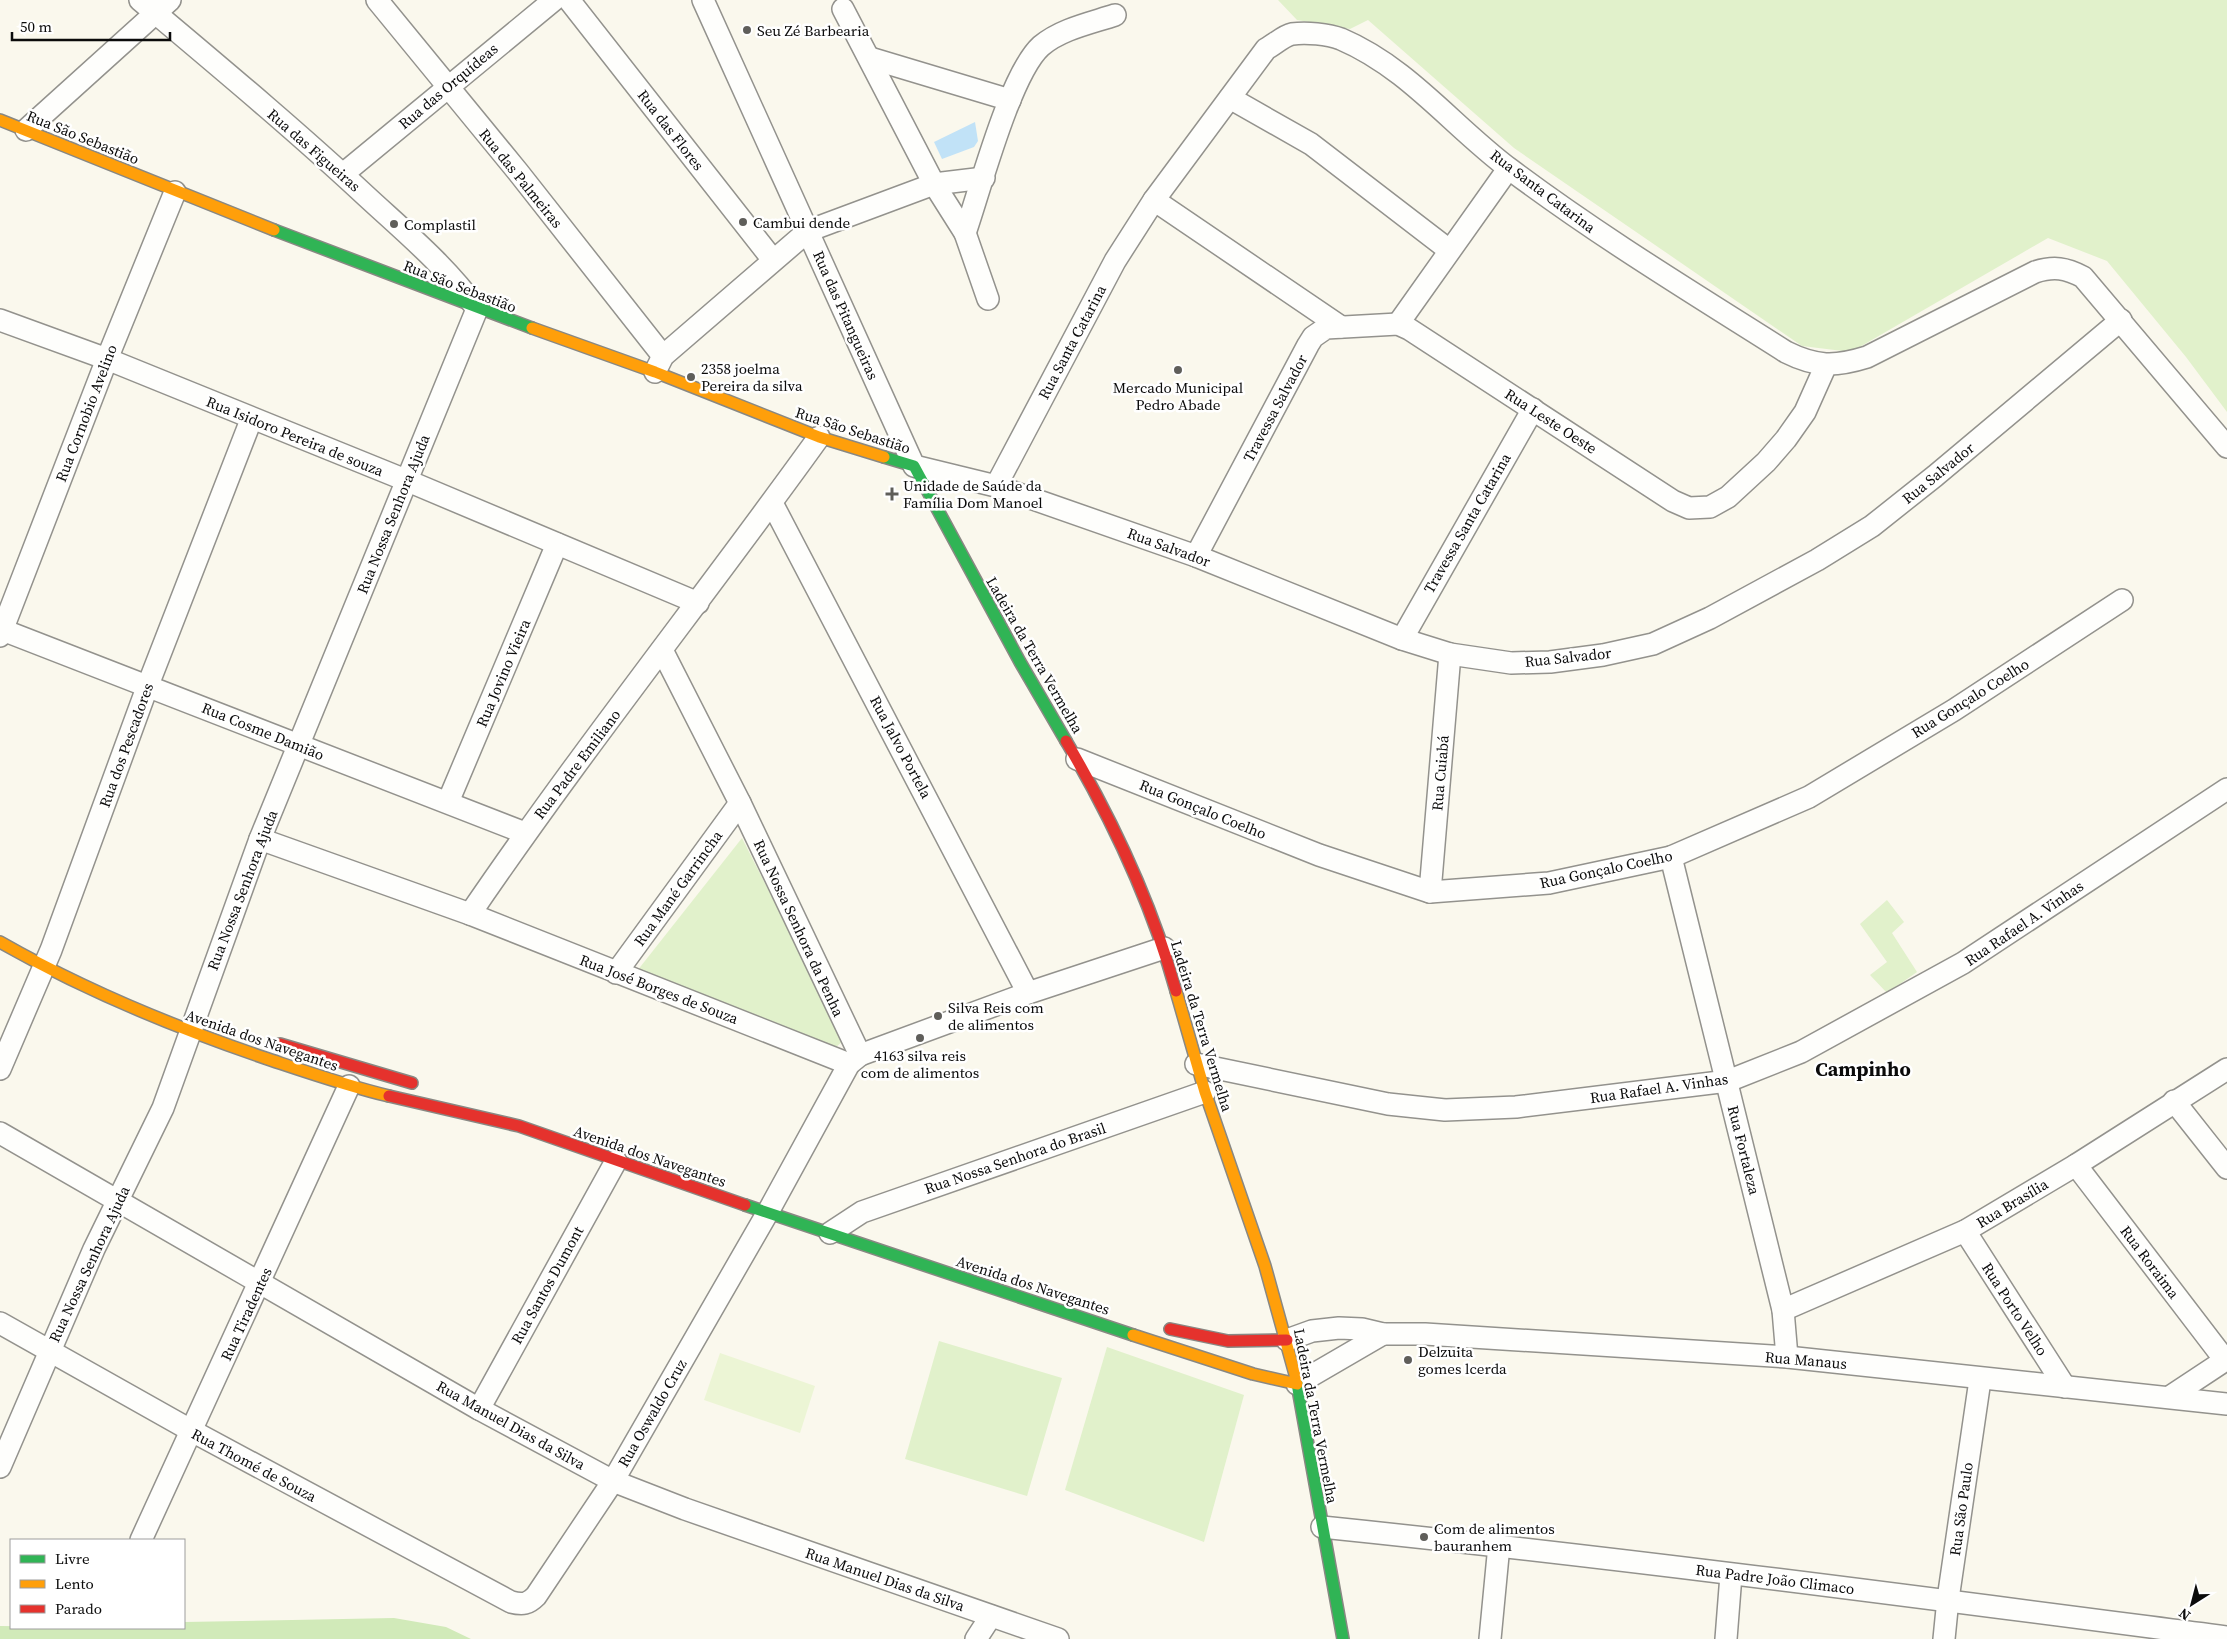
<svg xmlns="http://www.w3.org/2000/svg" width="2227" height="1639" viewBox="0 0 2227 1639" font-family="'Source Serif 4',serif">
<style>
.green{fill:#e1f1cb}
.forest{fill:#d1eab9}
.pitch{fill:#ecf5d5}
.water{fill:#c1e2f7}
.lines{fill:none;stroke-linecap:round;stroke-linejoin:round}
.street-casing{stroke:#93928d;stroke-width:24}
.fast-casing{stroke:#898883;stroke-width:14}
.slow-casing{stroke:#898883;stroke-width:14}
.jam-casing{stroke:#898883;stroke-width:14}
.street{stroke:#fefefc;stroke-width:21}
.fast{stroke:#30b455;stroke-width:11}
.slow{stroke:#ff9f0a;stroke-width:11}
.jam{stroke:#e5322d;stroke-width:11}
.poi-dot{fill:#5f5e5a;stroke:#fff;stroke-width:2}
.labels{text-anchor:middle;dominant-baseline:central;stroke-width:5;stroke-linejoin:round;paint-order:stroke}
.poi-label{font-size:15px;fill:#0b0b0b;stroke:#fff;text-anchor:start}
.street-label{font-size:15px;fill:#0b0b0b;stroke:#fff}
.district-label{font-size:20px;font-weight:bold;fill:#0b0b0b;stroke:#fff}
</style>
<rect width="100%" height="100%" fill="#faf8ed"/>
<g class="green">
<path d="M 1278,0 L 2227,0 L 2227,412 L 2186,357 L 2107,261 L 2048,238 L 1851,352 L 1802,346 L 1514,148 L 1368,20 L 1350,29 L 1297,20 Z"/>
<path d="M 742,838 L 844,1040 L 835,1048 L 637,971 Z"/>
<path d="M 1887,900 L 1904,922 L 1892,933 L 1917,972 L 1887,993 L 1870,975 L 1887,962 L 1860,924 Z"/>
<path d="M 939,1341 L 1062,1378 L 1027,1496 L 905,1459 Z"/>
<path d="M 1107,1347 L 1244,1395 L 1204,1542 L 1065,1490 Z"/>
</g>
<path class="forest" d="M 394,1618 L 446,1627 L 471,1639 L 0,1639 L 0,1626 L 184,1628 L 184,1622 Z"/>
<path class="pitch" d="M 720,1353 L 815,1386 L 800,1433 L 704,1400 Z"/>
<path class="water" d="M 975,122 L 978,141 L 974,147 L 942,159 L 934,142 Z"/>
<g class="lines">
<defs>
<g id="street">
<path d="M 377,0 L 518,172 L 663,356"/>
<path d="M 569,0 L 773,260"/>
<path d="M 703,0 L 914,466 L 996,486 L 1196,556 L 1402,639 L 1450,654 L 1511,663 L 1550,662 L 1603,655 L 1653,644 L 1710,618 L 1817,560 L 1872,526 L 1935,476 L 2121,320"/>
<path d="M 843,9 L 934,184 L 984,178"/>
<path d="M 870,58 L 1010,100"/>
<path d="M 1230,98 L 1311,144 L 1449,250"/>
<path d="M 26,130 L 170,0"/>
<path d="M 343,174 L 554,0"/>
<path d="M 1154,200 L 1341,327"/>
<path d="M 965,233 C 980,190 1010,74 1041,46 C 1061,29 1091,23 1115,15"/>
<path d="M 0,320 L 107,359 L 408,481 L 698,603"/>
<path d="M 1398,324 L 1508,169"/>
<path d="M 655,372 L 663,356 L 808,231 L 934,184 L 965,233 L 988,299"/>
<path d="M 996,486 L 1115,261 L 1154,200 L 1266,49 C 1274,45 1283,36 1292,34 C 1306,32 1328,34 1341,39 C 1409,68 1453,127 1511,170 C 1599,236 1693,293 1786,352 C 1816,367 1835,367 1867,357 L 2035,272 C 2054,266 2066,268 2083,277 L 2227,447"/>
<path d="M 772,503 L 1028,993"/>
<path d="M 1196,556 L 1308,345 L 1313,337 L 1326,328 L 1398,324 L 1409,329 L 1673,501 L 1689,508 L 1710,507 L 1728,497 L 1766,462 L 1786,439 L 1805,412 L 1826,365"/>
<path d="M 0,629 L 525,833"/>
<path d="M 0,636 L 107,359 L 175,192"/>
<path d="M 1402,639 L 1533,409"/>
<path d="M 1077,759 L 1319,855 L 1430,892 L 1549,883 L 1671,857 L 1809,797 L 1954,710 L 2122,600"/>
<path d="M 448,802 L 557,544"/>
<path d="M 260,839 L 470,914 C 581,751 704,597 819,437"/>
<path d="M 1671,857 L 1783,1310 L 1787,1357"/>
<path d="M 1430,892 L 1450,654"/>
<path d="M 470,914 L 849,1064"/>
<path d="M 616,973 L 740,803"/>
<path d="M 860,1055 L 1028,993 L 1164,948"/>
<path d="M 1196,1064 L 1388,1104 L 1445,1110 L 1516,1107 L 1728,1081 L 1801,1052 L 1963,963 L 2227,789"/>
<path d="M 0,1069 L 51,950 L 148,685 L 251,420"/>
<path d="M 2174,1101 L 2227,1168"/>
<path d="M 0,1133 L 479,1409 L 613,1481 L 685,1509 L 1058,1639"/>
<path d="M 2076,1165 L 2225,1360"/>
<path d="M 1965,1231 L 2065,1387"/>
<path d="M 830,1233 L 862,1212 L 1205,1092"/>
<path d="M 1783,1310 L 1965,1231 L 2076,1165 L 2227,1069"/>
<path d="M 0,1323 L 192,1431 L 511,1602 C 523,1605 528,1604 536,1596 L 613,1481 L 768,1212 L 849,1064 L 860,1055 L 740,803 L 662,650"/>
<path d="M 1287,1340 L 1312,1331 L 1339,1328 L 1362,1329 L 1383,1334 L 1425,1334 L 1787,1357 L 2227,1404"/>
<path d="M 1297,1384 L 1383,1334"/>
<path d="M 2171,1396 L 2227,1359"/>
<path d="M 479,1409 L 616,1161"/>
<path d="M 0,1467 L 94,1249 L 163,1108 L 260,839 L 477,309 C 446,266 405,232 366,196 C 293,128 216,64 140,0"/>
<path d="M 1322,1527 C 1624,1558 1926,1598 2227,1637"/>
<path d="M 141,1540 L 349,1086"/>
<path d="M 976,1639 L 991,1616"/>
<path d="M 1490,1639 L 1499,1545"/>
<path d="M 1726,1639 L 1731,1575"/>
<path d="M 1944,1639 L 1948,1599 L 1980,1380"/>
</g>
<g id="fast">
<path d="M 274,230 L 532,328"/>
<path d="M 884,457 L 914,466 L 1020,662 L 1066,741"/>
<path d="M 745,1205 L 1133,1335"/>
<path d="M 1296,1378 L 1343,1639"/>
</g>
<g id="slow">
<path d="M 0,120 L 274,230"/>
<path d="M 532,328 L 655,372 L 819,437 L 884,457"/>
<path d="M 0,942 C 84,990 174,1027 265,1058 C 307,1072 347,1086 389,1096"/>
<path d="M 1176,991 L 1205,1092 L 1265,1266 L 1296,1378"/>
<path d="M 1133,1335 L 1253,1374 L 1297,1384"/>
</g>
<g id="jam">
<path d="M 1066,741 C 1112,819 1152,904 1176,991"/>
<path d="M 280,1044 L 412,1083"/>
<path d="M 389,1096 L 519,1126 L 745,1205"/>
<path d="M 1170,1329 L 1228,1341 L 1287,1340"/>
</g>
</defs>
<use href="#street" class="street-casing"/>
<use href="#fast" class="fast-casing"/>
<use href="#slow" class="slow-casing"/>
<use href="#jam" class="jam-casing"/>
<use href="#street" class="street"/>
<use href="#fast" class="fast"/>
<use href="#slow" class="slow"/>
<use href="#jam" class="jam"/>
</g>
<g class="poi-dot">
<circle cx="747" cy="30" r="5"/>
<circle cx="743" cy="222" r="5"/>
<circle cx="394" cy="224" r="5"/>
<circle cx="1178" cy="370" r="5"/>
<circle cx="691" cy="377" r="5"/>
<path d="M889.5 486.5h5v5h5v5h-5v5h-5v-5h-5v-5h5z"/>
<circle cx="938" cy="1016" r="5"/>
<circle cx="920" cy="1038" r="5"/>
<circle cx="1408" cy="1360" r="5"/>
<circle cx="1424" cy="1537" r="5"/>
</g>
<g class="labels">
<g class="poi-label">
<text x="757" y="30">Seu Zé Barbearia</text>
<text x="753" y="222">Cambui dende</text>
<text x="404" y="224">Complastil</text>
<text x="701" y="368">2358 joelma<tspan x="701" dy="17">Pereira da silva</tspan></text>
<text x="1178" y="387" text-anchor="middle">Mercado Municipal<tspan x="1178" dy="17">Pedro Abade</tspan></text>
<text x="903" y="485">Unidade de Saúde da<tspan x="903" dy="17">Família Dom Manoel</tspan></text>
<text x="948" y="1007">Silva Reis com<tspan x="948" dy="17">de alimentos</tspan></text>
<text x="920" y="1055" text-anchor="middle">4163 silva reis<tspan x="920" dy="17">com de alimentos</tspan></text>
<text x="1418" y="1351">Delzuita<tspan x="1418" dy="17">gomes lcerda</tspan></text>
<text x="1434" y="1528">Com de alimentos<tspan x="1434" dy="17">bauranhem</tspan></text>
</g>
<g class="street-label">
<text transform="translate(448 86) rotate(-40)">Rua das Orquídeas</text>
<text transform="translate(671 130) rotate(52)">Rua das Flores</text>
<text transform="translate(83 137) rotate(22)">Rua São Sebastião</text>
<text transform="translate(314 150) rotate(41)">Rua das Figueiras</text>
<text transform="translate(521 178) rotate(51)">Rua das Palmeiras</text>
<text transform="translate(1543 191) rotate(37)">Rua Santa Catarina</text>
<text transform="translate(460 286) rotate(21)">Rua São Sebastião</text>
<text transform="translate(846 315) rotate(66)">Rua das Pitangueiras</text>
<text transform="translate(1072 342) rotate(-62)">Rua Santa Catarina</text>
<text transform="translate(1275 408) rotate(-62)">Travessa Salvador</text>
<text transform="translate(86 413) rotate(-69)">Rua Cornobio Avelino</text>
<text transform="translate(1551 421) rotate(33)">Rua Leste Oeste</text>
<text transform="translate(853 430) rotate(18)">Rua São Sebastião</text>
<text transform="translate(295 436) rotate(22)">Rua Isidoro Pereira de souza</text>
<text transform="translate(1938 473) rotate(-39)">Rua Salvador</text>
<text transform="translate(393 514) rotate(-68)">Rua Nossa Senhora Ajuda</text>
<text transform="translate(1467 523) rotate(-60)">Travessa Santa Catarina</text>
<text transform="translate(1169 547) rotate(20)">Rua Salvador</text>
<text transform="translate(1035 655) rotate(60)">Ladeira da Terra Vermelha</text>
<text transform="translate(1568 657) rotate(-6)">Rua Salvador</text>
<text transform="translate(503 673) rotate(-67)">Rua Jovino Vieira</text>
<text transform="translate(1970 698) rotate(-32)">Rua Gonçalo Coelho</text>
<text transform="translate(263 731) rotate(22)">Rua Cosme Damião</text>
<text transform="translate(126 745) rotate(-70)">Rua dos Pescadores</text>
<text transform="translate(901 747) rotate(62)">Rua Jalvo Portela</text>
<text transform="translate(577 764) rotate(-53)">Rua Padre Emiliano</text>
<text transform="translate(1440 773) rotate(-85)">Rua Cuiabá</text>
<text transform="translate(1203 809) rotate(22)">Rua Gonçalo Coelho</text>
<text transform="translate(1606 869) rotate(-12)">Rua Gonçalo Coelho</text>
<text transform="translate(678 888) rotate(-54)">Rua Mané Garrincha</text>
<text transform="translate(242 890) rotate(-69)">Rua Nossa Senhora Ajuda</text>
<text transform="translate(2024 923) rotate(-34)">Rua Rafael A. Vinhas</text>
<text transform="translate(799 928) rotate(65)">Rua Nossa Senhora da Penha</text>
<text transform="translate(659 989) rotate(21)">Rua José Borges de Souza</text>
<text transform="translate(1202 1026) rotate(73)">Ladeira da Terra Vermelha</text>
<text transform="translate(262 1040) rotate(19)">Avenida dos Navegantes</text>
<text transform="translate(1659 1088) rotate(-8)">Rua Rafael A. Vinhas</text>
<text transform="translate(1744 1150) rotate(76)">Rua Fortaleza</text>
<text transform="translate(650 1156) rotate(19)">Avenida dos Navegantes</text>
<text transform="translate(1015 1158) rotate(-19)">Rua Nossa Senhora do Brasil</text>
<text transform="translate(2012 1203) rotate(-31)">Rua Brasília</text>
<text transform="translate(2150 1262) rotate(53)">Rua Roraima</text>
<text transform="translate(89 1264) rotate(-65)">Rua Nossa Senhora Ajuda</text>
<text transform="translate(547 1285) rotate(-61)">Rua Santos Dumont</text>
<text transform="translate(1033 1285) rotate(18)">Avenida dos Navegantes</text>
<text transform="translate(2015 1309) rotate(57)">Rua Porto Velho</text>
<text transform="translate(246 1314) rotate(-65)">Rua Tiradentes</text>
<text transform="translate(1806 1360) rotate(5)">Rua Manaus</text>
<text transform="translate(652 1413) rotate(-60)">Rua Oswaldo Cruz</text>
<text transform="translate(1316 1416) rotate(79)">Ladeira da Terra Vermelha</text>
<text transform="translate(511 1425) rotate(29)">Rua Manuel Dias da Silva</text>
<text transform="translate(254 1465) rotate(28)">Rua Thomé de Souza</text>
<text transform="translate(1961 1509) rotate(-82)">Rua São Paulo</text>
<text transform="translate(885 1579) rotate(19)">Rua Manuel Dias da Silva</text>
<text transform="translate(1775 1579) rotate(7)">Rua Padre João Climaco</text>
</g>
<g class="district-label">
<text x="1863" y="1069">Campinho</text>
</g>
</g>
<rect x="10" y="1539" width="175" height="90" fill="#ffffff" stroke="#9d9d9d"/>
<rect x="20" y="1555" width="25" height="8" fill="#30b455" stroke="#9d9d9d"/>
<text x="55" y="1564" font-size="15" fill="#0b0b0b">Livre</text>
<rect x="20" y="1580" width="25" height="8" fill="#ff9f0a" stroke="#9d9d9d"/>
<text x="55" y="1589" font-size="15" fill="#0b0b0b">Lento</text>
<rect x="20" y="1605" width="25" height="8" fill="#e5322d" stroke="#9d9d9d"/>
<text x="55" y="1614" font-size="15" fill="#0b0b0b">Parado</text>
<g transform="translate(2192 1604) rotate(216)" stroke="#ffffff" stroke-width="4" paint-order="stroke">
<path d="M0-4L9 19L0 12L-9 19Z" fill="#0b0b0b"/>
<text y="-8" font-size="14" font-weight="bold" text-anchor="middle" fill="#0b0b0b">N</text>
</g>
<path d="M12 32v8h158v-8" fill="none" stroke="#0b0b0b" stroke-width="2.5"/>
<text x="20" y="32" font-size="15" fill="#0b0b0b" stroke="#ffffff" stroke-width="4" paint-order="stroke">50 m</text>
</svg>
